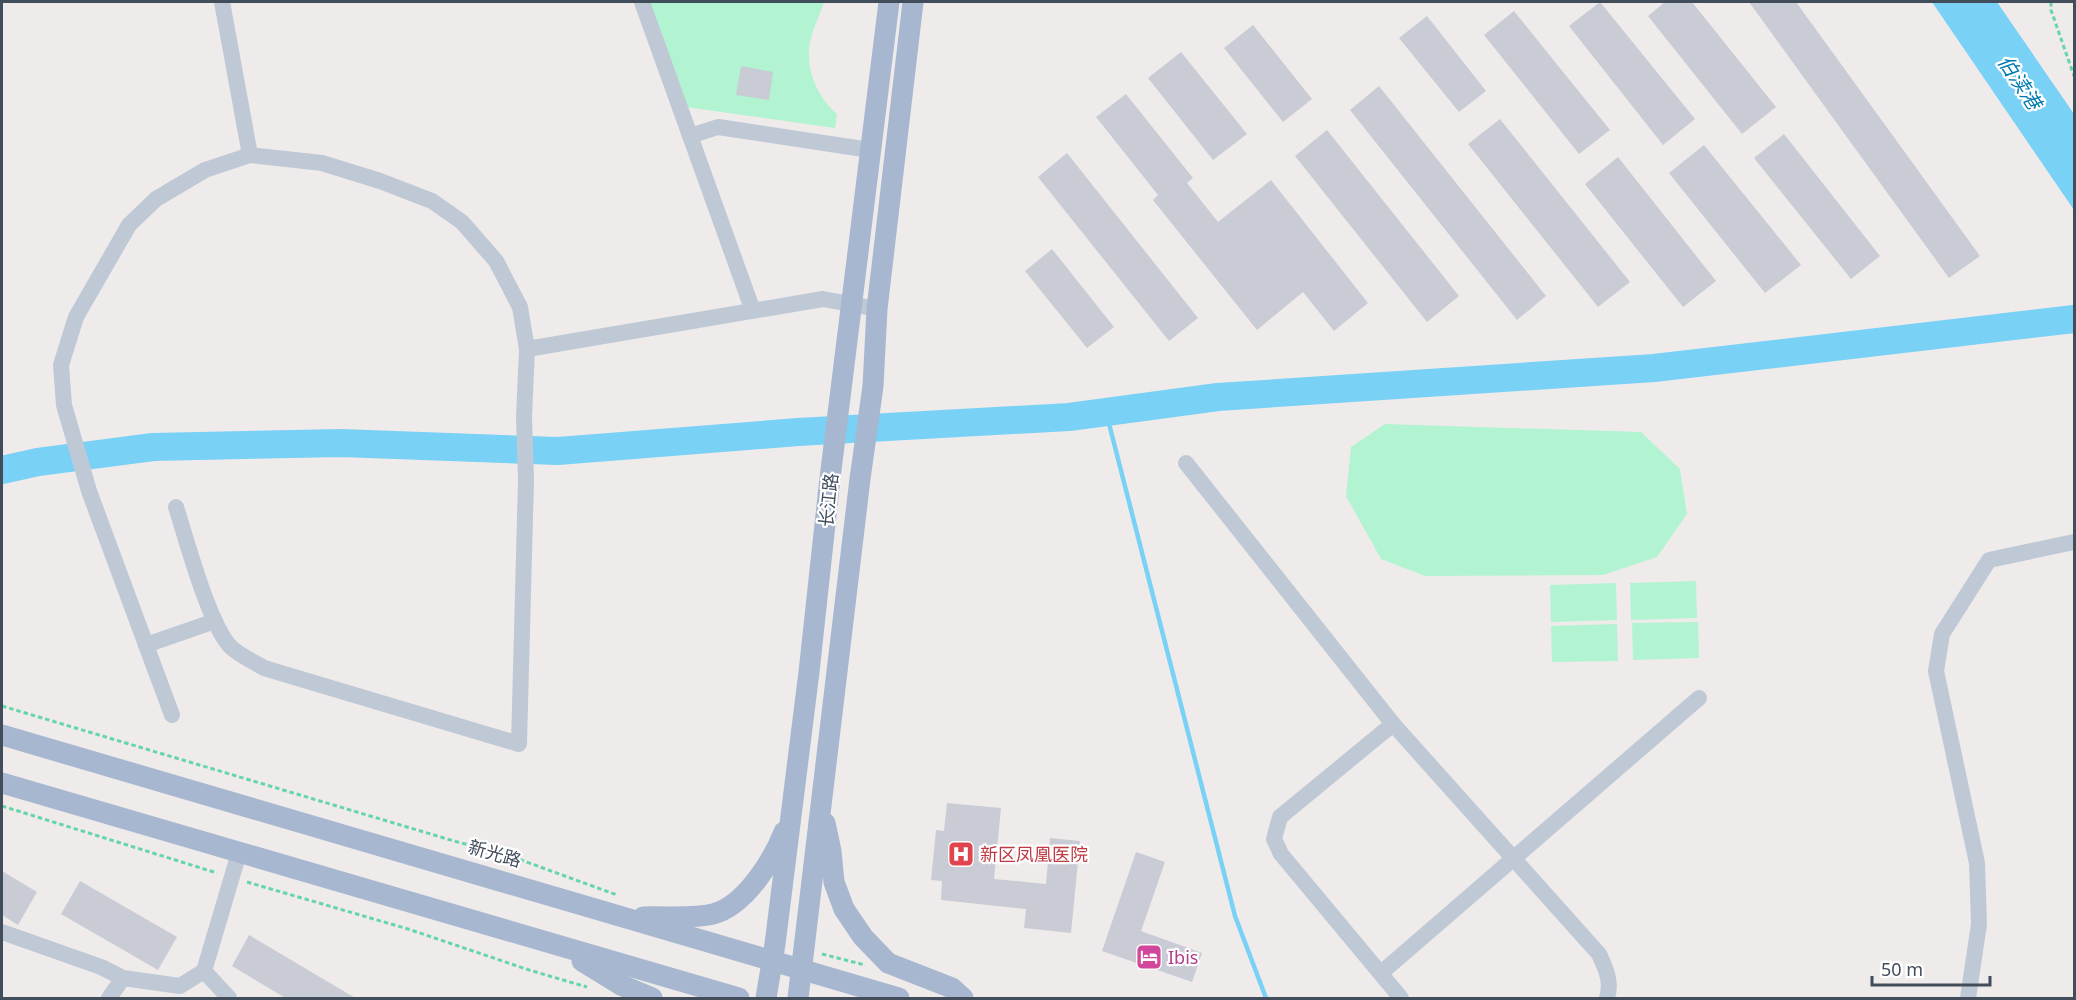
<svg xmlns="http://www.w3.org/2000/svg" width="2076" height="1000" viewBox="0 0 2076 1000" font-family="'Noto Sans','Noto Sans SC',sans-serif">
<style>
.green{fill:#b2f4d1}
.water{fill:#79d1f6}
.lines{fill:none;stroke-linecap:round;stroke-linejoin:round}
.stream{stroke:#79d1f6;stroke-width:4.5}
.river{stroke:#79d1f6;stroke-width:28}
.building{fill:#c9ccd4}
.path{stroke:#66d5a8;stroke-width:3;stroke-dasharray:4.5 3;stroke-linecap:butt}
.minor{stroke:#bfc9d5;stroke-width:16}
.major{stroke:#a7b7cf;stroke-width:21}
.labels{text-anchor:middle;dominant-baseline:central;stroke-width:4.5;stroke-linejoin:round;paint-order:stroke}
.street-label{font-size:18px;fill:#424d5b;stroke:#fff}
.health-label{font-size:18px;fill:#be3a42;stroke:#fff;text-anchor:start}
.hotel-label{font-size:18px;fill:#b23c85;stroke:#fff;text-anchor:start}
.water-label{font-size:20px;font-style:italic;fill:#007baf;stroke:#fff}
</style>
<rect width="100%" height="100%" fill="#efebeb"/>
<g class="green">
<path d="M 649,2 L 824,2 C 820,15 813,28 810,42 C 805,68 817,97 837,114 L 835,128 L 685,107 Z"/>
<path d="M 1385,424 L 1641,432 L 1680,469 L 1687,514 L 1657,557 L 1603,575 L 1425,576 L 1381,559 L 1346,496 L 1351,447 Z"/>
<path d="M 1696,581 L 1697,618 L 1631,620 L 1630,583 Z"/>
<path d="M 1616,583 L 1617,620 L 1551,622 L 1550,585 Z"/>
<path d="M 1698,622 L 1699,658 L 1633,660 L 1632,623 Z"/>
<path d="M 1617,624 L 1618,661 L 1552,662 L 1551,626 Z"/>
</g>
<path class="water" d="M 1932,2 L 1997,2 L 2074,114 L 2074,210 Z"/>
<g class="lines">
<path class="stream" d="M 1106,412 L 1235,916 L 1266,998"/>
<path class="river" d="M 2,470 L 38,462 L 153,447 L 341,443 L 558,451 L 798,432 L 1069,417 L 1218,397 L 1654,368 L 2074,319"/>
</g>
<g class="building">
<path d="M 1600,2 L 1695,119 L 1663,145 L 1569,26 Z"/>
<path d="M 1665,2 L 1692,2 L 1776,107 L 1742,134 L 1648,16 Z"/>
<path d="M 1749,2 L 1796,2 L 1980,256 L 1949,278 Z"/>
<path d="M 1514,11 L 1610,130 L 1579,154 L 1484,35 Z"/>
<path d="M 1427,16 L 1486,91 L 1459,112 L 1399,38 Z"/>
<path d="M 1253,25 L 1312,99 L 1283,122 L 1224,48 Z"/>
<path d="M 1181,52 L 1247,134 L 1213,160 L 1148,78 Z"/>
<path d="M 741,66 L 773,72 L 769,100 L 736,95 Z"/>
<path d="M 1379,86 L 1546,296 L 1517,320 L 1350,110 Z"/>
<path d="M 1126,94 L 1193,178 L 1187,183 L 1218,222 L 1271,180 L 1368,303 L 1334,331 L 1303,292 L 1257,330 L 1153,200 L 1158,195 L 1096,117 Z"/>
<path d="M 1500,119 L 1630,282 L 1598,307 L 1468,144 Z"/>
<path d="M 1327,130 L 1459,296 L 1427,322 L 1295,156 Z"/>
<path d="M 1784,134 L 1880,256 L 1851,279 L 1754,158 Z"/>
<path d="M 1704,145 L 1801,265 L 1765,293 L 1669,173 Z"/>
<path d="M 1067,153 L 1198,318 L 1169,341 L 1038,177 Z"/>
<path d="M 1618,157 L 1716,281 L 1683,307 L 1585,184 Z"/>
<path d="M 1052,249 L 1114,327 L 1087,348 L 1025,271 Z"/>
<path d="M 947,803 L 1001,808 L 994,879 L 1046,884 L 1050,838 L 1080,841 L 1071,933 L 1024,928 L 1026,909 L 941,900 L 942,881 L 931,880 L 936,830 L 944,831 Z"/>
<path d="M 1136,852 L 1165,862 L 1141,931 L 1202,953 L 1192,982 L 1102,951 Z"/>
<path d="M 2,871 L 37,892 L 18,925 L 2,915 Z"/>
<path d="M 80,881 L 177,937 L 158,970 L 61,914 Z"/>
<path d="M 249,935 L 357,999 L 287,999 L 232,966 Z"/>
</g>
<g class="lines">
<g class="path">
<path d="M 2051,2 L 2051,10 L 2074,76"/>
<path d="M 2,706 L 454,841 L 510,856 L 617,895"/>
<path d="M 2,806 L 217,873"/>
<path d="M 247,882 L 408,929 L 529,970 L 587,987"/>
<path d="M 822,954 L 865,965"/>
</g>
<g class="minor">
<path d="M 222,2 L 250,155"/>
<path d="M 642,2 L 753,311"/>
<path d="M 690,136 L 718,127 L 870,150"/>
<path d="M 527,349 L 823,299 L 877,309"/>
<path d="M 1186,463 L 1393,724 L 1599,954 C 1606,969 1612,982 1607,998"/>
<path d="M 146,645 L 215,621"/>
<path d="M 172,715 L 89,491 L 64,405 L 61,365 L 76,317 L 129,225 L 156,199 L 205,170 L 250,155 L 322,163 L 380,181 L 432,201 L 462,222 L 496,261 L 520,307 L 527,349 L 524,417 L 526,480 L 519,744 L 264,668 C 254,662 241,656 232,648 C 210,629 186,538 176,507"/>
<path d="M 1393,724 L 1280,817 L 1274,839 L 1281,854 L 1401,998"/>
<path d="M 2,932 L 101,967 L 123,978"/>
<path d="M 204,971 L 229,998"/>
<path d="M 1381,973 L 1699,698"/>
<path d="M 109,998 L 123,978 L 180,986 L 204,971 L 239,853"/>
<path d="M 1968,998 L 1979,924 L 1977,863 L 1936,671 L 1942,634 L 1989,560 L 2074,542"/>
</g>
<g class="major">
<path d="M 2,735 L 899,998"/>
<path d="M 2,783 L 739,998"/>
<path d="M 825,823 L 831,851 L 834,882 L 844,909 L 863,937 L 888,963 L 952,988 L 963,998"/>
<path d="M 643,917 C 666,916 691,919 713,914 C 745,906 773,860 784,832"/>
<path d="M 582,961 L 621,985 L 652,998"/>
<path d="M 766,998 L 775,944 L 809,672 L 830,478 L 889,2"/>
<path d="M 798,998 L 860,479 L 873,386 L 877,309 L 913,2"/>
</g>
</g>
<defs>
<symbol id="hospital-square" viewBox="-11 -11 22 22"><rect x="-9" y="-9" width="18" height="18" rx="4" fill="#e0444e" stroke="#fff"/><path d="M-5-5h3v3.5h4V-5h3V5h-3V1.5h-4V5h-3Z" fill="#fff"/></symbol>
<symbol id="hotel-square" viewBox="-11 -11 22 22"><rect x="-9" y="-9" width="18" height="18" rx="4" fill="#d1479c" stroke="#fff"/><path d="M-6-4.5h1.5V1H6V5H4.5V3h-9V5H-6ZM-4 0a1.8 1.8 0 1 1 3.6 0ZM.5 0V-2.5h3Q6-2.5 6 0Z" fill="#fff"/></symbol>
</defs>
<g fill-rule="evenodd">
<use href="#hospital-square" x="946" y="839" width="30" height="30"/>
<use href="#hotel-square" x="1134" y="942" width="30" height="30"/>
</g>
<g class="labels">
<g class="street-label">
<text transform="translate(828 500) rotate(-84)">长江路</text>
<text transform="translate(495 853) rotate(16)">新光路</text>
</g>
<g class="health-label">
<text x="980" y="854">新区凤凰医院</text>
</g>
<g class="hotel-label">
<text x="1168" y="957">Ibis</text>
</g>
<g class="water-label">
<text transform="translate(2020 82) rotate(56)">伯渎港</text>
</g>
</g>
<rect width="2076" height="1000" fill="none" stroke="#424d5b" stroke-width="6"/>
<path d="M1872 976v9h118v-9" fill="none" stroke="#424d5b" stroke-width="3"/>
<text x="1881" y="976" font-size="18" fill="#424d5b" stroke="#ffffff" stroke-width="4.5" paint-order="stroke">50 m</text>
</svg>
